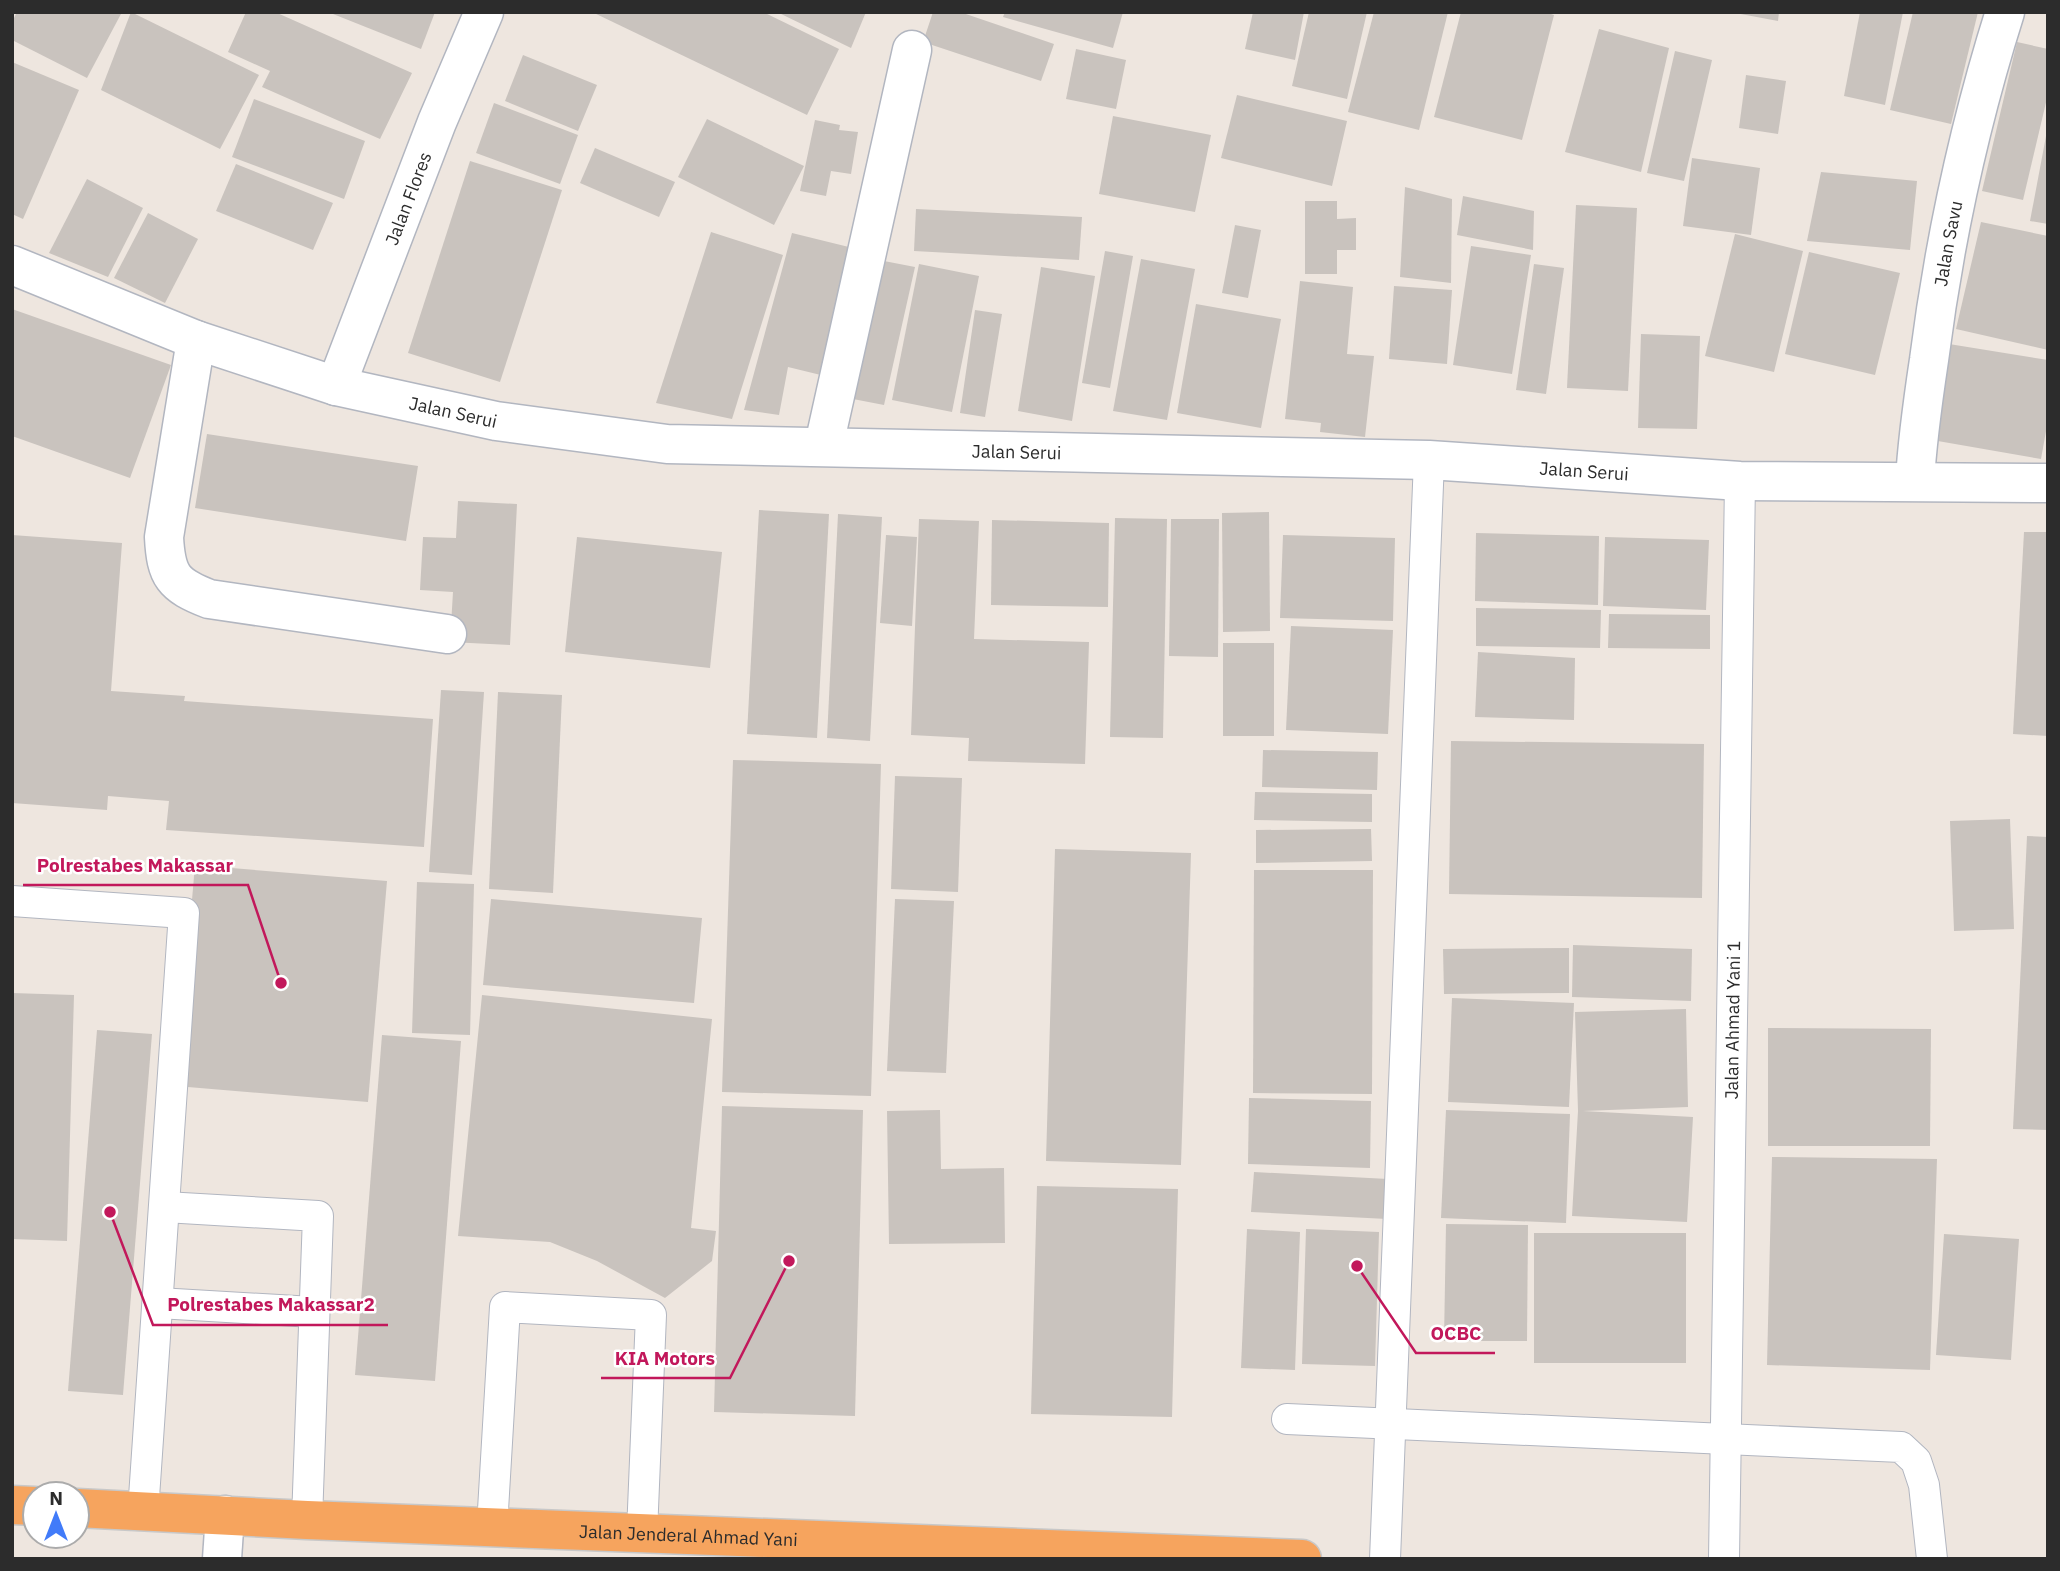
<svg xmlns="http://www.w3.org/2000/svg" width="2060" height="1571" viewBox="0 0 2060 1571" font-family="'IBM Plex Sans',sans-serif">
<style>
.building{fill:#c9c3be}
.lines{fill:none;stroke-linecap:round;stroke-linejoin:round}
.service-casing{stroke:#b2b6c0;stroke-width:32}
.minor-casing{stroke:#b2b6c0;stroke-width:41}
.tertiary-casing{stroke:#b2b6c0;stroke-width:41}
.trunk-casing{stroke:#c8c8c8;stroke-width:41}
.service{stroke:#fff;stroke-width:30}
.minor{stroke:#fff;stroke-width:38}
.tertiary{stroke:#fff;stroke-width:38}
.trunk{stroke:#f6a45e;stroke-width:38}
.labels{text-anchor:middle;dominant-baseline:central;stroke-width:5;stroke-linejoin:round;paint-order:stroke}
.street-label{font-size:18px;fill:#2c2c2c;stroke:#fff}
.leader{fill:none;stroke:#c2185b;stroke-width:2.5}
.callout-dot{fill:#c2185b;stroke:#fff;stroke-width:2.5}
.callout-label{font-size:19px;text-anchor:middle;font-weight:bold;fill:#c2185b;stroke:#fff;stroke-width:5;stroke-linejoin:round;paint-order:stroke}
</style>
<rect width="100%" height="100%" fill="#eee6df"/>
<g class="building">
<path d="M 17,12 L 122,12 L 87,78 L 12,40 L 12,22 Z"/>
<path d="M 131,12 L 259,75 L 220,149 L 101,90 Z"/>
<path d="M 246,12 L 275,12 L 412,73 L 380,139 L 262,87 L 270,71 L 228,52 Z"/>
<path d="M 328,12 L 435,12 L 421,49 Z"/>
<path d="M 592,12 L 763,12 L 839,49 L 807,115 Z"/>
<path d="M 777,12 L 866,12 L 851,48 Z"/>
<path d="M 933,12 L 960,12 L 1054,44 L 1041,81 L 923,42 Z"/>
<path d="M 1005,12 L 1123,12 L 1113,48 L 1003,17 Z"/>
<path d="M 1253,12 L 1304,12 L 1295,60 L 1245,49 Z"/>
<path d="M 1309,12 L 1367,12 L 1347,99 L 1292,86 Z"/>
<path d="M 1374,12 L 1448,12 L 1419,130 L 1348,112 Z"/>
<path d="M 1461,12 L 1545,12 L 1554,15 L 1522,140 L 1434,117 Z"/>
<path d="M 1730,12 L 1779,12 L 1778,21 Z"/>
<path d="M 1860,12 L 1903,12 L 1885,105 L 1844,96 Z"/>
<path d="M 1913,12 L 1978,12 L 1951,124 L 1890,110 Z"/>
<path d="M 1599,29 L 1669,48 L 1641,172 L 1565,152 Z"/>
<path d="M 2017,42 L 2048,49 L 2048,94 L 2023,200 L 1982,191 Z"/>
<path d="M 1076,49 L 1126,60 L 1116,109 L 1066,99 Z"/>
<path d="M 1675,51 L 1712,60 L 1684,181 L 1647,173 Z"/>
<path d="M 523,55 L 597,85 L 578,131 L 505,101 Z"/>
<path d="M 12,62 L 79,90 L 23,219 L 12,214 Z"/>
<path d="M 1746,75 L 1786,81 L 1778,134 L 1739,128 Z"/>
<path d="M 1237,95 L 1347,121 L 1332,186 L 1221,158 Z"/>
<path d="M 254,99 L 365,141 L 344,199 L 232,157 Z"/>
<path d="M 494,103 L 578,135 L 560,184 L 476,153 Z"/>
<path d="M 1113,116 L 1211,135 L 1195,212 L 1099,194 Z"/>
<path d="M 707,119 L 804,166 L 774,225 L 678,177 Z"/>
<path d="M 815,120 L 840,125 L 839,130 L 858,132 L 851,174 L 831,171 L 826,196 L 800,191 Z"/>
<path d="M 2046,136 L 2048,136 L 2048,224 L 2030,221 Z"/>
<path d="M 595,148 L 675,182 L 659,217 L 580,183 Z"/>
<path d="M 1692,158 L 1760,168 L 1751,235 L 1683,226 Z"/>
<path d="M 470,161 L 562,190 L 500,382 L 408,353 Z"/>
<path d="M 236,164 L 333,203 L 313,250 L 216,211 Z"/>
<path d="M 1821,172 L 1917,181 L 1910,250 L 1807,241 Z"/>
<path d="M 87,179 L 143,208 L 108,277 L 49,253 Z"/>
<path d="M 1405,187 L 1452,199 L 1451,283 L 1400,277 Z"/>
<path d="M 1463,196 L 1534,211 L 1533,250 L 1457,235 Z"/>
<path d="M 1305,201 L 1337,201 L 1337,219 L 1356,218 L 1356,250 L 1337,250 L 1337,274 L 1305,274 Z"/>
<path d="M 1576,205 L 1637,208 L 1628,391 L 1567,388 Z"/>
<path d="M 916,209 L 1082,217 L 1079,260 L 914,251 Z"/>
<path d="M 148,213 L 198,239 L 165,303 L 114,278 Z"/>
<path d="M 1981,222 L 2048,236 L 2048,350 L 1956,329 Z"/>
<path d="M 1235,225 L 1261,230 L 1248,298 L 1222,293 Z"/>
<path d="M 711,232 L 783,255 L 732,419 L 656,403 Z"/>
<path d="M 792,233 L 861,250 L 829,377 L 788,367 L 779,415 L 744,410 Z"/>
<path d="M 1735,234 L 1803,251 L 1774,372 L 1705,356 Z"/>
<path d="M 1471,246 L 1531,255 L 1512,374 L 1453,365 Z"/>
<path d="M 1105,251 L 1133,256 L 1110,388 L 1082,383 Z"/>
<path d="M 1809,252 L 1900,273 L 1875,375 L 1785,354 Z"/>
<path d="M 1141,259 L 1195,269 L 1167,420 L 1113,411 Z"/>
<path d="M 884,261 L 915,267 L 884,405 L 853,399 Z"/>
<path d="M 919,264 L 979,276 L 952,412 L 892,400 Z"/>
<path d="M 1534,264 L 1564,268 L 1546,394 L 1516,390 Z"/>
<path d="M 1041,267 L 1095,276 L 1072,421 L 1018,411 Z"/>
<path d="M 1300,281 L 1353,287 L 1347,354 L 1374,356 L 1365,437 L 1320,432 L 1321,423 L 1285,419 Z"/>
<path d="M 1394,286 L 1452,290 L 1447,364 L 1389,359 Z"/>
<path d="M 1196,304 L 1281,319 L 1261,428 L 1177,413 Z"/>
<path d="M 12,309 L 171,365 L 130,478 L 12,436 Z"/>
<path d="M 975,310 L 1002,314 L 985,417 L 960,413 Z"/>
<path d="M 1641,334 L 1700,336 L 1697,429 L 1638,428 Z"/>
<path d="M 1949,344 L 2048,360 L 2048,420 L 2041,459 L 1932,440 Z"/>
<path d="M 207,434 L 418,466 L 406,541 L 195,508 Z"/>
<path d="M 458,501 L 517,504 L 510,645 L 450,642 L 453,592 L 420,590 L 423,537 L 456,538 Z"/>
<path d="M 759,510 L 829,514 L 817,738 L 747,734 Z"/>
<path d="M 1269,512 L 1270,631 L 1223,632 L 1222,513 Z"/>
<path d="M 838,514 L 882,517 L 870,741 L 827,738 Z"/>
<path d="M 1115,518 L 1167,519 L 1163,738 L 1110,737 Z"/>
<path d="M 919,519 L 979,521 L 974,639 L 1089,642 L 1085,764 L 968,761 L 969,738 L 911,735 Z"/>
<path d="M 1171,519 L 1219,519 L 1218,657 L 1169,656 Z"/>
<path d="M 992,520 L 1109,523 L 1108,607 L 991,605 Z"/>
<path d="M 2024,532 L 2048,532 L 2048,736 L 2013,734 Z"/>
<path d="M 1476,533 L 1599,536 L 1598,605 L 1475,601 Z"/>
<path d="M 12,535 L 122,543 L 111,691 L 185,696 L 184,701 L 433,719 L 424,847 L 166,830 L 169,801 L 108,796 L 107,810 L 12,803 Z"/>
<path d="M 886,535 L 917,537 L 912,626 L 880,623 Z"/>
<path d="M 1283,535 L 1395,538 L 1393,621 L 1280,618 Z"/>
<path d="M 577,537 L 722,552 L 710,668 L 565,652 Z"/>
<path d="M 1605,537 L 1709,540 L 1706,610 L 1603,606 Z"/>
<path d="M 1476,608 L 1601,610 L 1600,648 L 1476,646 Z"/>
<path d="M 1609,614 L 1710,615 L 1710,649 L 1608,648 Z"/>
<path d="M 1291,626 L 1393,630 L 1388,734 L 1286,730 Z"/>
<rect x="1223" y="643" width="51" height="93"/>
<path d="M 1478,652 L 1575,658 L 1574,720 L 1475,717 Z"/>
<path d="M 441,690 L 484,692 L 472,875 L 429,872 Z"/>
<path d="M 498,692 L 562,695 L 553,893 L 489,889 Z"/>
<path d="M 1451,741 L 1704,744 L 1702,898 L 1449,894 Z"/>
<path d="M 1263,750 L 1378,752 L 1377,790 L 1262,787 Z"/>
<path d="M 733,760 L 881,764 L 871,1096 L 722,1092 Z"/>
<path d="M 895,776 L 962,778 L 958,892 L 891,889 Z"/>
<path d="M 1255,792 L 1372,794 L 1372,822 L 1254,820 Z"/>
<path d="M 2010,819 L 2014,929 L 1954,931 L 1950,821 Z"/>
<path d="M 1371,829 L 1372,861 L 1256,863 L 1256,830 Z"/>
<path d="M 2027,836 L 2048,837 L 2048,1130 L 2013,1129 Z"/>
<path d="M 1055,849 L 1191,853 L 1181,1165 L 1046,1161 Z"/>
<path d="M 195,865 L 387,881 L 368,1102 L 176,1086 Z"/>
<path d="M 1254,870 L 1373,870 L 1372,1094 L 1253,1093 Z"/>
<path d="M 417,882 L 474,884 L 470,1035 L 412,1033 Z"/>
<path d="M 491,899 L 702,918 L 694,1003 L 483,985 Z"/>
<path d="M 895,899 L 954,901 L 946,1073 L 887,1071 Z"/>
<path d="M 1573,945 L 1692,949 L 1691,1001 L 1572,997 Z"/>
<path d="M 1569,948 L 1569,993 L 1444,994 L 1443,949 Z"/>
<path d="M 12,993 L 74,995 L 67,1241 L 12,1239 Z"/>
<path d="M 482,995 L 712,1019 L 691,1228 L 716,1231 L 712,1261 L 665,1298 L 597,1261 L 550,1242 L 458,1236 Z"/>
<path d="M 1452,998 L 1574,1003 L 1569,1107 L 1448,1102 Z"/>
<path d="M 1686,1009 L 1688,1107 L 1583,1111 L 1693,1117 L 1687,1222 L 1572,1216 L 1578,1111 L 1575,1012 Z"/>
<path d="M 1768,1028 L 1931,1029 L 1930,1146 L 1768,1146 Z"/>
<path d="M 97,1030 L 152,1034 L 123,1395 L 68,1391 Z"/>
<path d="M 382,1035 L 461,1041 L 435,1381 L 355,1375 Z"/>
<path d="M 1249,1098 L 1371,1101 L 1370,1168 L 1248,1164 Z"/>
<path d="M 722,1106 L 863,1110 L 855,1416 L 714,1412 Z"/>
<path d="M 940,1110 L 941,1169 L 1004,1168 L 1005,1243 L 889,1244 L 887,1111 Z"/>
<path d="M 1446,1110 L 1570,1114 L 1566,1223 L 1441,1218 Z"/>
<path d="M 1772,1157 L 1937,1159 L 1930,1370 L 1767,1365 Z"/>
<path d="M 1254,1172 L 1388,1179 L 1387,1219 L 1251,1212 Z"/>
<path d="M 1037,1186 L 1178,1189 L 1172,1417 L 1031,1414 Z"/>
<path d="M 1446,1224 L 1528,1225 L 1527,1341 L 1444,1341 Z"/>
<path d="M 1247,1229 L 1300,1232 L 1295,1370 L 1241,1368 Z"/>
<path d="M 1306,1229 L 1379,1232 L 1375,1366 L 1302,1364 Z"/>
<rect x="1534" y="1233" width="152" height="130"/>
<path d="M 1944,1234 L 2019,1239 L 2011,1360 L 1936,1355 Z"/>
</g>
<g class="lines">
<defs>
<g id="service">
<path d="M 12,901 L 184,913 L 143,1512"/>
<path d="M 165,1207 L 318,1216 L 307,1520"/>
<path d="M 158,1303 L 313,1312"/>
<path d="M 1287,1419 L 1901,1447 L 1916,1461 L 1924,1485 L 1932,1559"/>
<path d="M 492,1527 L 505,1307 L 651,1315 L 642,1533"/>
<path d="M 1385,1559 L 1429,460"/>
<path id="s1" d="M 1724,1559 L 1740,481"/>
</g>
<g id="minor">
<path id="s2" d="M 12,265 L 196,340 L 336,386 L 496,421 L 667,444 L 1429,460 L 1740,481 L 2048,483"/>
<path d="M 196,340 L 164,537 C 166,576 173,585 209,599 L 447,634"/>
<path id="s3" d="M 336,386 L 437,122 L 484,12"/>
<path d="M 824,445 L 912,50"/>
<path id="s4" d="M 1915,481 C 1917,441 1923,400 1929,360 C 1944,242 1969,126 2005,12"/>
</g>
<path id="tertiary" d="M 222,1559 L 225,1515"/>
<g id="trunk">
<path d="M 12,1505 L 35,1506"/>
<path id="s5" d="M 77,1508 L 307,1520 L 1302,1559"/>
</g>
</defs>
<use href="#service" class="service-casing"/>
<use href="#minor" class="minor-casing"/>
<use href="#tertiary" class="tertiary-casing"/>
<use href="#trunk" class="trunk-casing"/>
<use href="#service" class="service"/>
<use href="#minor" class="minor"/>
<use href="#tertiary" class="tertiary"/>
<use href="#trunk" class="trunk"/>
</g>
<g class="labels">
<g class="street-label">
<text stroke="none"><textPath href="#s3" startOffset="201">Jalan Flores</textPath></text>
<text stroke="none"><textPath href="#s4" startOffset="240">Jalan Savu</textPath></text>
<text stroke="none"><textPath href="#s2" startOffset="466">Jalan Serui</textPath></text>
<text stroke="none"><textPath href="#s2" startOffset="1032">Jalan Serui</textPath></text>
<text stroke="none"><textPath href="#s2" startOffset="1600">Jalan Serui</textPath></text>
<text stroke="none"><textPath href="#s1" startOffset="539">Jalan Ahmad Yani 1</textPath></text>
<text stroke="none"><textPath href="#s5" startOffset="612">Jalan Jenderal Ahmad Yani</textPath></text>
</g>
</g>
<path class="leader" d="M281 983L248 885H23M110 1212L153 1325H388M1357 1266L1416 1353H1495M789 1261L730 1378H601"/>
<g class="callout-dot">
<circle cx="281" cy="983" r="7"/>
<circle cx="110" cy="1212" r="7"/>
<circle cx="1357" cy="1266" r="7"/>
<circle cx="789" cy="1261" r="7"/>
</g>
<g class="callout-label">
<text x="135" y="872">Polrestabes Makassar</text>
<text x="271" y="1311">Polrestabes Makassar2</text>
<text x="1456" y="1340">OCBC</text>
<text x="665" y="1365">KIA Motors</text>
</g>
<rect width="2060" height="1571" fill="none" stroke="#2c2c2c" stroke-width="28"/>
<g transform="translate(56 1515)"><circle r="33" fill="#ffffff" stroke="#ababab" stroke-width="2"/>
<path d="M0-5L12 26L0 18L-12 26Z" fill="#417bf9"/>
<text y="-10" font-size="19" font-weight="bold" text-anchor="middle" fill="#2c2c2c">N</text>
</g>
</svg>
